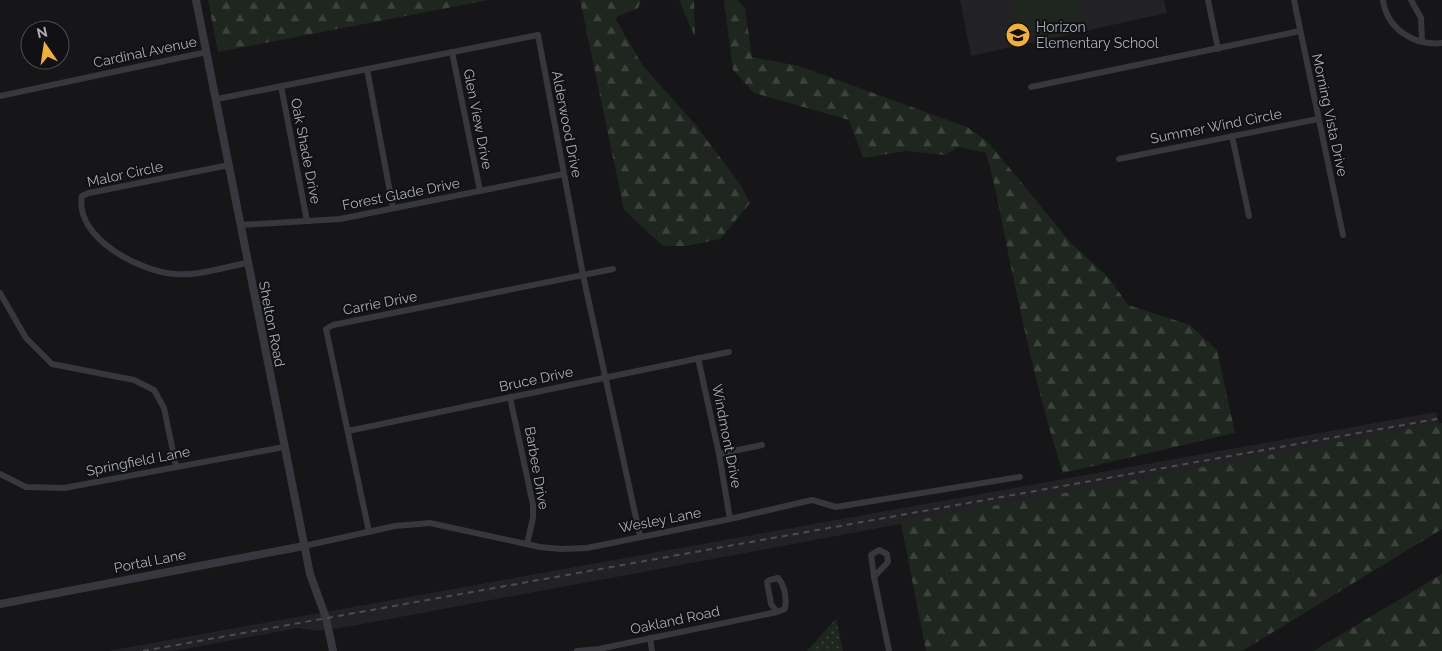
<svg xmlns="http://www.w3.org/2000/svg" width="1442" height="651" viewBox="0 0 1442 651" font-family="Raleway,sans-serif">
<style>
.built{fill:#222225}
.green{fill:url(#green-dots)}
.forest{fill:url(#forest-firs)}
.pitch{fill:#1e261f}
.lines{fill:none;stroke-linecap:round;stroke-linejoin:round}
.minor{stroke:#37383d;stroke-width:6}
.tertiary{stroke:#37383d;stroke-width:8}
.rail{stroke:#4a4c52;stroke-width:2;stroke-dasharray:6 5;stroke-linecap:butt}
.labels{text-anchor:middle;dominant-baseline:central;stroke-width:4;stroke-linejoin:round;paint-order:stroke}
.poi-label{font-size:14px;fill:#a8adb8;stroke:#111113;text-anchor:start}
.street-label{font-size:14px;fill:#a8adb8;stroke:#111113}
</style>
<defs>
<pattern id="green-dots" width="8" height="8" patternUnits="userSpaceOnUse" patternTransform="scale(1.25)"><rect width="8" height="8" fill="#1e261f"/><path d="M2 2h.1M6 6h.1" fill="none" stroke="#3c433d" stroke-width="1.8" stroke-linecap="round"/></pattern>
<pattern id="forest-firs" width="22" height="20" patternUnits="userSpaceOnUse" patternTransform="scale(1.25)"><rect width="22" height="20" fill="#1e261f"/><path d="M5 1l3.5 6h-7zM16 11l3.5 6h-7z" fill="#3c433d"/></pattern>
</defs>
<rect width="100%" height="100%" fill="#161618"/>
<g class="built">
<path d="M 960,0 L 1164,0 L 1167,13 L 971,56 Z"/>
<path d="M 1436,412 L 1439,424 L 341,628 L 318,631 L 298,628 L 174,651 L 108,651 Z"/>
</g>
<path class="green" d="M 836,619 L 843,651 L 807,651 Z"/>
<g class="forest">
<path d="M 208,0 L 489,0 L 218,52 Z"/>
<path d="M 580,0 L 641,0 L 638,8 L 615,18 L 643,66 L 695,124 L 740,184 L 750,203 L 720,239 L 687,246 L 663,246 L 624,210 Z"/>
<path d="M 679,0 L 694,0 L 695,37 Z"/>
<path d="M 724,0 L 738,0 L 745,9 L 752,57 L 799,66 L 967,127 L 988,142 L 1071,243 L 1109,278 L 1128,305 L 1190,325 L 1217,350 L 1235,433 L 1063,473 C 1042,408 1027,343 1013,276 C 1004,235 998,194 986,153 L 958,147 L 945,155 L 905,151 L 863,158 L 849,120 L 754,93 L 733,70 Z"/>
<path d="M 1442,423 L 1442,529 L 1242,651 L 926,651 L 901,523 Z"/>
<path d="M 1442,574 L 1442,651 L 1313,651 Z"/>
</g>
<path class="pitch" d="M 1009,0 L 1082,0 L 1082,1 C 1078,39 1045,47 1017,25 Z"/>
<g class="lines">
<g class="minor">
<path d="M 1208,0 L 1218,49"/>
<path d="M 1294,0 L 1343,235"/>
<path d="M 1383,0 C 1387,29 1414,46 1442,43"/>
<path d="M 1411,0 L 1421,18 L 1422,41"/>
<path d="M 452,52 L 480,191"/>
<path d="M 367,69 L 393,208"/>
<path d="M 281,86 L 307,221"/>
<path d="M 1031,87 L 1300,31"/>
<path d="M 0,96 L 207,52"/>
<path d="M 217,99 L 538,35 L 583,275 L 640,536"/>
<path d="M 1232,136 L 1249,216"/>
<path d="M 1119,159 L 1318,119"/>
<path d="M 229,165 L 89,193 L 82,196 C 74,238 141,272 175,274 C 199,276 224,267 247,263"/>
<path d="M 240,225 L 340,219 L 564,174"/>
<path d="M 0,293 L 26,338 L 52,364 L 134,380 L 154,390 L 164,408 L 176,466"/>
<path d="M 698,358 L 719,454 L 730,519"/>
<path d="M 510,397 L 533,505 L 533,518 L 527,544"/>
<path d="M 348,431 L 729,352"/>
<path d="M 719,454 L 762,445"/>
<path d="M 0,474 L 26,487 L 64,488 L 284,447"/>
<path d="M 369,532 L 326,329 L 333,325 L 613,269"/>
<path d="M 304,546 L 395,526 L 430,523 L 540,547 L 561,549 L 587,548 L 730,519 L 812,500 L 836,507 L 1020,477"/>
<path d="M 879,550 L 887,554 L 888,562 L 874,577 L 871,555 Z"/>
<path d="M 874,577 L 889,651"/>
<path d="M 778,578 C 785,586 787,599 785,609 L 777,612 L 771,604 L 767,582 L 770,580 Z"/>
<path d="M 650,638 L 652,651"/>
<path d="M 577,651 L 599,649 L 777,612"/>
</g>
<g class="tertiary">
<path d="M 196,0 L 310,574 L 326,618 L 333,651"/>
<path d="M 0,604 L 304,546"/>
</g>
<path class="rail" d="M 143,651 L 1442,418"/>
</g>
<defs>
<symbol id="school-disc" viewBox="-11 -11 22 22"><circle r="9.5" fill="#f2b134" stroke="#111113"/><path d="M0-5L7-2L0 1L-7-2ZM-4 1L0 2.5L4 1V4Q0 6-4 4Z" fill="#111"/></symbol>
</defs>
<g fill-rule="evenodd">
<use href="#school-disc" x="1004" y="21" width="28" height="28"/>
</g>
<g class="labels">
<g class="poi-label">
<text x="1036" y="27">Horizon<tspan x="1036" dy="16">Elementary School</tspan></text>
</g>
<g class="street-label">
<text transform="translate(145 52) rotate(-12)">Cardinal Avenue</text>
<text transform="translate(1330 115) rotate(78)">Morning Vista Drive</text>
<text transform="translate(478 119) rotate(79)">Glen View Drive</text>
<text transform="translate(567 124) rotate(79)">Alderwood Drive</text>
<text transform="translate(1216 126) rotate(-11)">Summer Wind Circle</text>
<text transform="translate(306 151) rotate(79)">Oak Shade Drive</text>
<text transform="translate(125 174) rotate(-12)">Malor Circle</text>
<text transform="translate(401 194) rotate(-11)">Forest Glade Drive</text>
<text transform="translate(380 303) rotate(-11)">Carrie Drive</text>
<text transform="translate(272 324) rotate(79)">Shelton Road</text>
<text transform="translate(536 379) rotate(-12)">Bruce Drive</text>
<text transform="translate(727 436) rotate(79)">Windmont Drive</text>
<text transform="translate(138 461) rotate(-11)">Springfield Lane</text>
<text transform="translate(537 468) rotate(80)">Barbee Drive</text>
<text transform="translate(660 520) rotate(-11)">Wesley Lane</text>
<text transform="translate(150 561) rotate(-11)">Portal Lane</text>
<text transform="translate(675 620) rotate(-12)">Oakland Road</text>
</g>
</g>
<g transform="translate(45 45) rotate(347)"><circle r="24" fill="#111113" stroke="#4d4f55"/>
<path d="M0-4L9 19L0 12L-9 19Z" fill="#f2b134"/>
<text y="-8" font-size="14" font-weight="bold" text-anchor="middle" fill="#a8adb8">N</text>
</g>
</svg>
